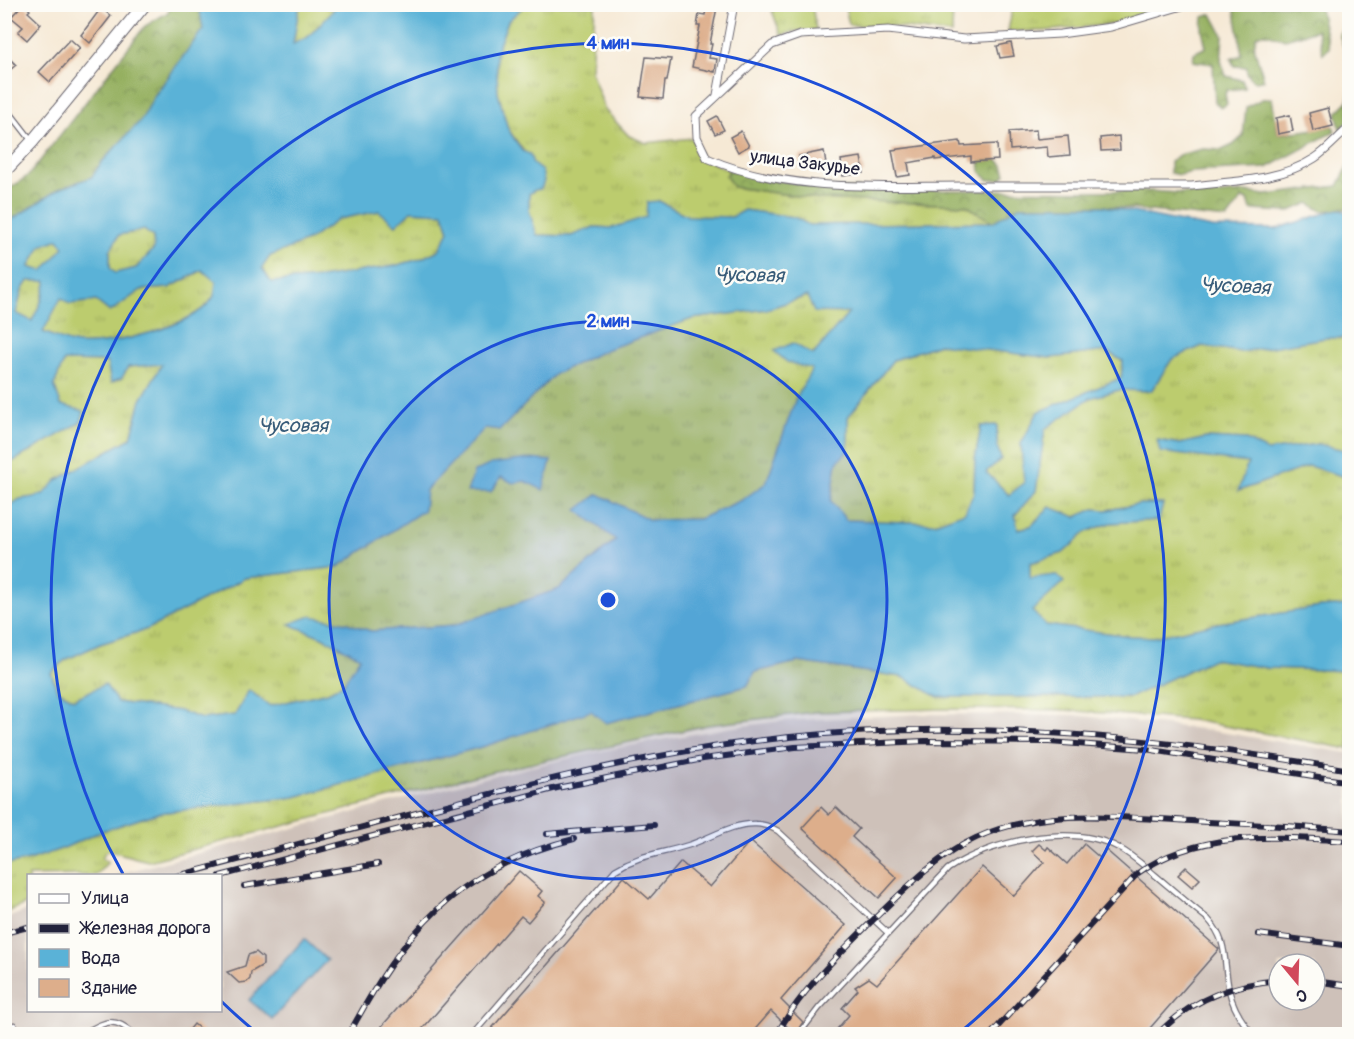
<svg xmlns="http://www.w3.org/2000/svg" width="1354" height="1039" viewBox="0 0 1354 1039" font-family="Pangolin,sans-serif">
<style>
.industrial{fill:#cec1b9;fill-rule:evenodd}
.grass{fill:url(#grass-tufts);stroke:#6f7754;stroke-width:1.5}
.forest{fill:url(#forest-crowns);stroke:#5c694e;stroke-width:1.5}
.water{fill:#5ab2d7;stroke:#3e6a89;stroke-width:1.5;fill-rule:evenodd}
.building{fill:#ddae8b}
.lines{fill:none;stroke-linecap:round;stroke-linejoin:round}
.service-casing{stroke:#6c6871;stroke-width:7}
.pedestrian-casing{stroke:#6c6871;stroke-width:9}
.tertiary-casing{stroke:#6c6871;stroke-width:14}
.service{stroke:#fff;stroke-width:4.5}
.pedestrian{stroke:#fff;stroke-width:7}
.tertiary{stroke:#fff;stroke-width:12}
.rail-casing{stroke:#22223b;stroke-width:6}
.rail{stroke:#fdfcf7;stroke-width:4;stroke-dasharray:11;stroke-linecap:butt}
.ring{fill:none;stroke:#1d4ed8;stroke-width:3}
.labels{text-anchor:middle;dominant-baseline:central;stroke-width:5;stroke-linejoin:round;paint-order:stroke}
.street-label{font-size:18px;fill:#22223b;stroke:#fdfcf7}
.water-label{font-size:20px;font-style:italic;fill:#385c79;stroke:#fdfcf7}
.centre{fill:#1d4ed8;stroke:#fdfcf7;stroke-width:3}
.ring-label{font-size:18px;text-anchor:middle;font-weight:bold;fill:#1d4ed8;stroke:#fdfcf7;stroke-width:5;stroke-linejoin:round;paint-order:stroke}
</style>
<defs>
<pattern id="grass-tufts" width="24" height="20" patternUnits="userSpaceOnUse" patternTransform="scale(1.5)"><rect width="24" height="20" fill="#bccc6e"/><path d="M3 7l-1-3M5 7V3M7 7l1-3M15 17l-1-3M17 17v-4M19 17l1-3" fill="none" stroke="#a1af60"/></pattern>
<pattern id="forest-crowns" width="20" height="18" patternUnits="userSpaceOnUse" patternTransform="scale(1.5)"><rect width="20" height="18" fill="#95b061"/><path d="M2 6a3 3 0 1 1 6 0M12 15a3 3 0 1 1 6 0" fill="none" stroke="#798f51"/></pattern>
</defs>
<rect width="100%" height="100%" fill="#fdfcf7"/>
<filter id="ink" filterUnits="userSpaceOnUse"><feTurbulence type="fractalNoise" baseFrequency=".0167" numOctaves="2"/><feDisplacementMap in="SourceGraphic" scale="12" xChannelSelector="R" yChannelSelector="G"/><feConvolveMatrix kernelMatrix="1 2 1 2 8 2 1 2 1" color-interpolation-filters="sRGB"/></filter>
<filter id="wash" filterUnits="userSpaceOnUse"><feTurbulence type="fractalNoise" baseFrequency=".008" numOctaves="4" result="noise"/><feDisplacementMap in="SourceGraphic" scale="24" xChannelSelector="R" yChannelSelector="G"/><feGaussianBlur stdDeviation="1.35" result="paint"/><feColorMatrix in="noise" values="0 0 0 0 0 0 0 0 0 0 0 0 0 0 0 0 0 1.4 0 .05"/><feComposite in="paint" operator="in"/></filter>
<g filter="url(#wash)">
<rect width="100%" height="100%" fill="#f6e9d5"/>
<path class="industrial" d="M 920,714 L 1075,715 L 1201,729 L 1349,753 L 1349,1034 L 5,1034 L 4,919 L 28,910 L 28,1010 L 220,1010 L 220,876 L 115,875 L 492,776 L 606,750 L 727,728 L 781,721 ZM 1279,964 L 1315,964 L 1315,1000 L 1279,1000 Z"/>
<g class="grass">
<path d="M 303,5 L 338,5 L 308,37 L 292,45 L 299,9 Z"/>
<path d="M 525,5 L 595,5 L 591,71 L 605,110 L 629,136 L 646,143 L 692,138 L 702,159 L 729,170 L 726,176 L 733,187 L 818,199 L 966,205 L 993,222 L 809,225 L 794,217 L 744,210 L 732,217 L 688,216 L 659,201 L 646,217 L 637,221 L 612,228 L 594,227 L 571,236 L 536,235 L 529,211 L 529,194 L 535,190 L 533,164 L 508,129 L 498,93 L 496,53 L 508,21 Z"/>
<path d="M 770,5 L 812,5 L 816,30 L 796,31 L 781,35 Z"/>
<path d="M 845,5 L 953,5 L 952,34 L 898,27 L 849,25 Z"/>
<path d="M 1013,5 L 1179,5 L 1116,24 L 1044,31 L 1008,31 Z"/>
<path d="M 379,211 L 396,225 L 411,211 L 443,213 L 449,231 L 439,250 L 420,259 L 394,266 L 320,278 L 271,282 L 262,268 L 270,256 L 309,240 L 339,219 Z"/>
<path d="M 144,230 L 153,237 L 154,249 L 136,268 L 115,273 L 110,268 L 110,251 L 119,235 Z"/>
<path d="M 58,239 L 64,247 L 43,272 L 29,267 L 41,246 Z"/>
<path d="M 203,270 L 216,281 C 215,287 216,295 212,299 C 194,326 110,347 78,344 C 67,343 54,336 43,332 L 61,297 L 70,304 L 96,301 L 110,312 L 141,290 L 169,288 Z"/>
<path d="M 47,280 L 41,302 L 32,322 L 16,314 L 22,290 L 28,281 Z"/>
<path d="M 808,296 L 849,313 L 813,355 L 787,362 L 813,368 L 796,398 L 766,484 L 742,500 L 699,519 L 650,520 L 629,510 L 616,539 L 559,589 L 455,625 L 371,631 L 347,623 L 290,624 L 322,637 L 361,657 L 343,684 L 328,692 L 270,706 L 249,690 L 235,715 L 202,719 L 180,711 L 117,702 L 74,699 L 57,690 L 51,673 L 65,660 L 100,644 L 148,629 L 245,578 L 338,567 L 426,490 L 485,427 L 500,430 L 555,374 L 605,350 L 692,319 L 767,309 Z"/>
<path d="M 1325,338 L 1349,338 L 1349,451 L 1318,444 L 1267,451 L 1246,440 L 1206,438 L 1180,444 L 1158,440 L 1248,463 L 1239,491 L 1309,466 L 1349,478 L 1349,605 L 1321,607 L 1218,623 L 1154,637 L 1130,636 L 1046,625 L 1031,611 L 1056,575 L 1030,579 L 1029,563 L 1063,553 L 1086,532 L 1110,523 L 1159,520 L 1163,504 L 1140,504 L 1107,510 L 1094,509 L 1076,517 L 1050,507 L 1031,526 L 1017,529 L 1015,515 L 1036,491 L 1045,429 L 1090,398 L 1119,390 L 1151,391 L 1172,359 L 1202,346 L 1241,352 Z"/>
<path d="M 940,344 L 1051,358 L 1106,351 L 1123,361 L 1121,378 L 1038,412 L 1021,444 L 1025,483 L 1009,495 L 986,472 L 1001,459 L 997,446 L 997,425 L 981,426 L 975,460 L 974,492 L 966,512 L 935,523 L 846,520 L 831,502 L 837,462 L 848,450 L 848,417 L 893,360 Z"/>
<path d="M 64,361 L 107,362 L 111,383 L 122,378 L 128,367 L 163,363 L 141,400 L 131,438 L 57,480 L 46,493 L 34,497 L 20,499 L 5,509 L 5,466 L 81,421 L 61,405 L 54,385 Z"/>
<path d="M 1213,659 L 1267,668 L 1349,671 L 1349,749 L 1192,720 L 1064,710 L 946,709 L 815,712 L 708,725 L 478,775 L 149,861 C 137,859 116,851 106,851 L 102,858 L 108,862 L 96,875 L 28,876 L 28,903 L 5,913 L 5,865 L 29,860 L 64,848 L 102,831 L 158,813 L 295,797 L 485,746 L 592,710 L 606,723 L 747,686 L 755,672 L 798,662 L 903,677 L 939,697 L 1131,697 Z"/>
</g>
<g class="forest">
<path d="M 199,4 L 203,29 L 155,95 L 142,119 L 101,163 L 92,177 L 59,189 L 5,224 L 5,192 L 29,175 L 145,26 L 167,13 L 173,5 Z"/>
<path d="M 1234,5 L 1319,5 L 1329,48 L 1323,54 L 1317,30 L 1285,39 L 1262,33 L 1256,36 L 1254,47 L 1264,80 L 1253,81 L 1247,73 L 1247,67 L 1234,66 L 1231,59 L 1242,55 Z"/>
<path d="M 1343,5 L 1349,5 L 1349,74 L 1347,55 L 1339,34 L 1347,23 Z"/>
<path d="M 1212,14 L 1223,35 L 1221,61 L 1226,76 L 1242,80 L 1245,88 L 1227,90 L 1225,94 L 1227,104 L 1221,108 L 1215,102 L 1213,64 L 1193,61 L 1194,53 L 1206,47 L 1202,29 L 1203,17 Z"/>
<path d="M 1349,94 L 1349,120 L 1340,129 L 1336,113 L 1348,101 Z"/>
<path d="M 1272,98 L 1278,134 C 1297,131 1315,130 1333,126 L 1335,131 L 1267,168 L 1192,172 L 1180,175 L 1170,173 L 1170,162 L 1179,155 L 1203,149 L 1222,150 L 1233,145 L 1243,136 L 1246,107 L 1262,99 Z"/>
<path d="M 998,160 L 1003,165 L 1006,174 L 1001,179 L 989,180 C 982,175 978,170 980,161 Z"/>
<path d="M 1349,164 L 1349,209 L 1322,211 L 1309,203 L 1288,212 L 1251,210 L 1248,200 L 1242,199 L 1227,219 L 1103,206 L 1019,206 L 993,222 L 966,205 L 818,199 L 733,187 L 726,176 L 729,170 L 756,178 L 827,187 L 904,190 L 1149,191 L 1209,195 L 1245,192 L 1266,195 L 1338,186 Z"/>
</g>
<g class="water">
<path d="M 199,5 L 303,5 L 299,9 L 293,44 L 308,37 L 338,5 L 525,5 L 508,21 L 496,53 L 498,93 L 508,129 L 522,151 L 530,154 L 533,164 L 542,171 L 544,181 L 541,189 L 535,190 L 529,194 L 529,211 L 537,235 L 571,236 L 594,227 L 612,228 L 646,217 L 647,202 L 659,201 L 688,216 L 732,217 L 744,210 L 794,217 L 809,225 L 993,222 L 1019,206 L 1103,206 L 1212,228 L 1276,229 L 1338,209 L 1349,213 L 1349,338 L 1325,338 L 1241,352 L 1202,346 L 1172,359 L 1151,391 L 1119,390 L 1090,398 L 1045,429 L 1036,491 L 1015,515 L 1018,529 L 1031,526 L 1050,507 L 1076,517 L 1094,509 L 1107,510 L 1140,504 L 1163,504 L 1159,520 L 1110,523 L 1086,532 L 1063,553 L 1030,563 L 1030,578 L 1056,575 L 1064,582 L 1032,611 L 1046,625 L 1130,636 L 1154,637 L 1218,623 L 1321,607 L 1349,605 L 1349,671 L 1267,668 L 1213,659 L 1131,697 L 938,697 L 903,677 L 798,662 L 755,672 L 747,686 L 606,723 L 591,711 L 485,746 L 295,797 L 158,813 L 102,831 L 64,848 L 29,860 L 5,865 L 5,509 L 20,499 L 34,497 L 45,493 L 57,480 L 131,438 L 141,400 L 162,364 L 128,367 L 122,378 L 111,383 L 107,362 L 64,361 L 54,385 L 61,405 L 84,411 L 81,422 L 5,466 L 5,224 L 59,189 L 92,177 L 101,163 L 142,119 L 155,95 L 203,29 ZM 379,211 L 396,225 L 411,211 L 443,213 L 449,231 L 439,250 L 420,259 L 394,266 L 320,278 L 271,282 L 262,268 L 270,256 L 309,240 L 339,219 ZM 144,230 L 153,237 L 154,249 L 136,268 L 115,273 L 110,268 L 110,251 L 119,235 ZM 58,239 L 64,247 L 43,271 L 29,267 L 41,246 ZM 202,270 L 216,282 C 215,287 216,295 212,299 C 194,326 110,347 78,344 C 67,343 54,336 43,332 L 61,298 L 70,304 L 96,301 L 110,312 L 141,290 L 169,288 ZM 28,281 L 47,281 L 41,302 L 32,321 L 16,313 L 22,290 ZM 807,296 L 814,312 L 849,313 L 813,355 L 793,343 L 774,351 L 787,362 L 812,369 L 796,398 L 766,483 L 742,500 L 699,519 L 650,520 L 598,494 L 577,510 L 616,540 L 559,589 L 455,625 L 371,631 L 347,623 L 311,616 L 289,624 L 322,637 L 360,657 L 343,684 L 328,692 L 270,706 L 249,690 L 235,715 L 202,719 L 180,711 L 117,702 L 105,684 L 74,699 L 57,690 L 51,673 L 65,660 L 100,644 L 148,629 L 245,578 L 338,567 L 424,510 L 426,490 L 485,428 L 500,430 L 555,374 L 605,350 L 692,319 L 767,309 ZM 939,344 L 1051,358 L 1106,351 L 1123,361 L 1121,378 L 1038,412 L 1021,444 L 1024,483 L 1009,495 L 986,472 L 1001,459 L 997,446 L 997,425 L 981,426 L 975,460 L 974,492 L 965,512 L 935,523 L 846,520 L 831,501 L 837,462 L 848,451 L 848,417 L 893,360 Z"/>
<path d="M 1206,438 L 1246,440 L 1267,451 L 1318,444 L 1349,451 L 1349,478 L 1309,466 L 1238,491 L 1248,463 L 1160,452 L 1157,440 L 1180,444 Z"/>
<path d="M 529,459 L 551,461 L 543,490 L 525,481 L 513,483 L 501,477 L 491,492 L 467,492 L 474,472 L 491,464 Z"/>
<path d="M 304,939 L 327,960 L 272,1019 L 249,1000 Z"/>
</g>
<g id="blocks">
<g class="building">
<path d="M 23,4 L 30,10 L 28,12 L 41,24 L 27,40 L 18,32 L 23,27 L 11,17 Z"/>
<path d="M 707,5 L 717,7 L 710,44 L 712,44 L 709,58 L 717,59 L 715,72 L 692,67 L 700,26 L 697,26 L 699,14 L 705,15 Z"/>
<path d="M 101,8 L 111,16 L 90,43 L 81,35 Z"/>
<path d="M 70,39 L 80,48 L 50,82 L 39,72 Z"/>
<path d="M 1011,43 L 1014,56 L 1000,58 L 997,46 Z"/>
<path d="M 4,53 L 16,65 L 4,75 Z"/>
<path d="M 646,57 L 671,59 L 667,81 L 665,81 L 663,99 L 640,97 Z"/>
<path d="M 1328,108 L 1333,126 L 1313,131 L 1309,113 Z"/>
<path d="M 1290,115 L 1293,131 L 1278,134 L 1276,118 Z"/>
<path d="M 717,116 L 724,130 L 715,134 L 708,121 Z"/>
<path d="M 1036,130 L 1037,139 L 1068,136 L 1070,155 L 1048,157 L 1047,147 L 1010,150 L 1009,132 Z"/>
<path d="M 741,131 L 749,146 L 738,152 L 730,137 Z"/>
<path d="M 1119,136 L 1120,150 L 1101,151 L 1100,138 Z"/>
<path d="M 960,141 L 961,146 L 997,144 L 998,160 L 971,162 L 971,156 L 935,160 L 935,158 L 908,163 L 910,175 L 897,177 L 892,150 Z"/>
<path d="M 824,151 L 826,165 L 802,170 L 799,156 Z"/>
<path d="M 861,157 L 864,173 L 843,176 L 841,160 Z"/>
<path d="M 821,807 L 829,815 L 836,807 L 859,829 L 852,837 L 897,878 L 879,898 L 802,828 Z"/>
<path d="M 750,841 L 846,925 L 781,1000 L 803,1022 L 795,1034 L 771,1011 L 750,1035 L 486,1035 L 624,877 L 649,899 L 681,862 L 710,887 Z"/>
<path d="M 1039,844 L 1046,850 L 1048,847 L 1067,864 L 1084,844 L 1100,858 L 1106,850 L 1219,949 L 1144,1035 L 832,1035 L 849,1015 L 842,1008 L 858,990 L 855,987 L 869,978 L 877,984 L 982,867 L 1014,896 L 1044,862 L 1032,851 Z"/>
<path d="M 1186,867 L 1200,879 L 1192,887 L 1178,875 Z"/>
<path d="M 519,871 L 542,891 L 538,896 L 545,902 L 528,922 L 521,916 L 417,1035 L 374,1035 Z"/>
<path d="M 256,952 L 263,958 L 263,965 L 251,972 L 250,979 L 247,982 L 239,983 L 227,972 L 245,966 L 248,955 Z"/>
<path d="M 194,1024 L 207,1035 L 185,1035 Z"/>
</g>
</g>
</g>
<g filter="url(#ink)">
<use href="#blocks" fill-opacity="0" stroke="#6c6871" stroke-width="1.5"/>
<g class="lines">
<defs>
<g id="service">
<path d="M 4,105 L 32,141"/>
<path d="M 14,1025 L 16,1034"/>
<path d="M 82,1034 C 105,1022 113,1015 134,1034"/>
<path d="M 473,1034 L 615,870 C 640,854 662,854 689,845 C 711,838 732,823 756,824 C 763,824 771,827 778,831 L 887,932"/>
<path d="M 799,1034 L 819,1008 L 948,869 C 990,841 1072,822 1119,848 C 1132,855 1144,866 1155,875 C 1173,890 1190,905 1208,919 C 1229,942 1223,962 1229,990 C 1233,1008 1241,1021 1253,1034"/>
</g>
<g id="pedestrian">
<path d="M 1189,4 L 1111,27 L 1060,34 L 964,39 L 888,30 L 800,35 L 772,45 L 696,116 L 697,137 L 707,158 C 787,193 878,186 963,186 C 1039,186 1116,186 1192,186 C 1231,181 1280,181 1315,158 C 1327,150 1338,137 1350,127"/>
<path d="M 717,95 L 734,4"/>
</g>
<path id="tertiary" d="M 4,172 L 32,142 L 145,4"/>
</defs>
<use href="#service" class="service-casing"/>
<use href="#pedestrian" class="pedestrian-casing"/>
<use href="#tertiary" class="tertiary-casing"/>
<use href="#service" class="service"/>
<use href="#pedestrian" class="pedestrian"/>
<use href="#tertiary" class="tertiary"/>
<defs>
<g id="rail">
<path d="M 547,834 L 654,825"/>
<path d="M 177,876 C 258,854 339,833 420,812 C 542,780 664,750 790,737 C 978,718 1164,738 1350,770"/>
<path d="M 220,876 L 557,788 L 703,759 L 795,747 L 925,741 L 1049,742 L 1146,749 L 1350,782"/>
<path d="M 244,886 L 378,864"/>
<path d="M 4,933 L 28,927"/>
<path d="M 1258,934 L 1350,946"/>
<path d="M 1315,981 L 1350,986"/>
<path d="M 349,1034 C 404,932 456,868 574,839"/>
<path d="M 777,1034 C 800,992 836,957 870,923 C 902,892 935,857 976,838 C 1043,807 1119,817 1191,821 C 1244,824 1297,826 1350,831"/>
<path d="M 991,1034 L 1138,873 C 1200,829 1277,837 1350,841"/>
<path d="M 1158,1034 C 1190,1000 1232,984 1279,980"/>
</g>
</defs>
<use href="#rail" class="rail-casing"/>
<use href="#rail" class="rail"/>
</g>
</g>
<circle cx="608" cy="600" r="279" fill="#1d4ed8" fill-opacity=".12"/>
<g class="ring">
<circle cx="608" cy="600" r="279"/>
<path d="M257 1033A557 557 0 0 1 221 1001M123 874A557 557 0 1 1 959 1033"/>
</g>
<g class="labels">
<g class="street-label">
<text transform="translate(805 163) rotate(7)">улица Закурье</text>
</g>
<g class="water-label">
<text transform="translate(749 275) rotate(1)">Чусовая</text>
<text transform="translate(1235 286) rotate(3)">Чусовая</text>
<text x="293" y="425">Чусовая</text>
</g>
</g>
<circle cx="608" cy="600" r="9" class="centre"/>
<g class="ring-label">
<text x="608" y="49">4 мин</text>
<text x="608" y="327">2 мин</text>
</g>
<rect width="1354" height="1039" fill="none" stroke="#fdfcf7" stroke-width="24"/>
<rect x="27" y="874" width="195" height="138" fill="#fdfcf7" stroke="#a5a5ac" stroke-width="1.5"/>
<rect x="39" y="894" width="30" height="9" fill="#ffffff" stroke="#a5a5ac" stroke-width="1.5"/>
<text x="81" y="904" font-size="18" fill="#22223b">Улица</text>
<rect x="39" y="924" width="30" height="9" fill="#22223b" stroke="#a5a5ac" stroke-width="1.5"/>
<text x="81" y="934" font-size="18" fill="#22223b">Железная дорога</text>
<rect x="39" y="949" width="30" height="18" fill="#5ab2d7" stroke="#a5a5ac" stroke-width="1.5"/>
<text x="81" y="964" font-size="18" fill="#22223b">Вода</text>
<rect x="39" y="979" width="30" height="18" fill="#ddae8b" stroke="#a5a5ac" stroke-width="1.5"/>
<text x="81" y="994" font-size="18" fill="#22223b">Здание</text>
<g transform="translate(1297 982) rotate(161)"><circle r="28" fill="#fdfcf7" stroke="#a5a5ac" stroke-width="1.5"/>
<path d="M0-4.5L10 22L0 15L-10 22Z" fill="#d1495b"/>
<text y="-9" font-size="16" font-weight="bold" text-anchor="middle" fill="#22223b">С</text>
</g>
</svg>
